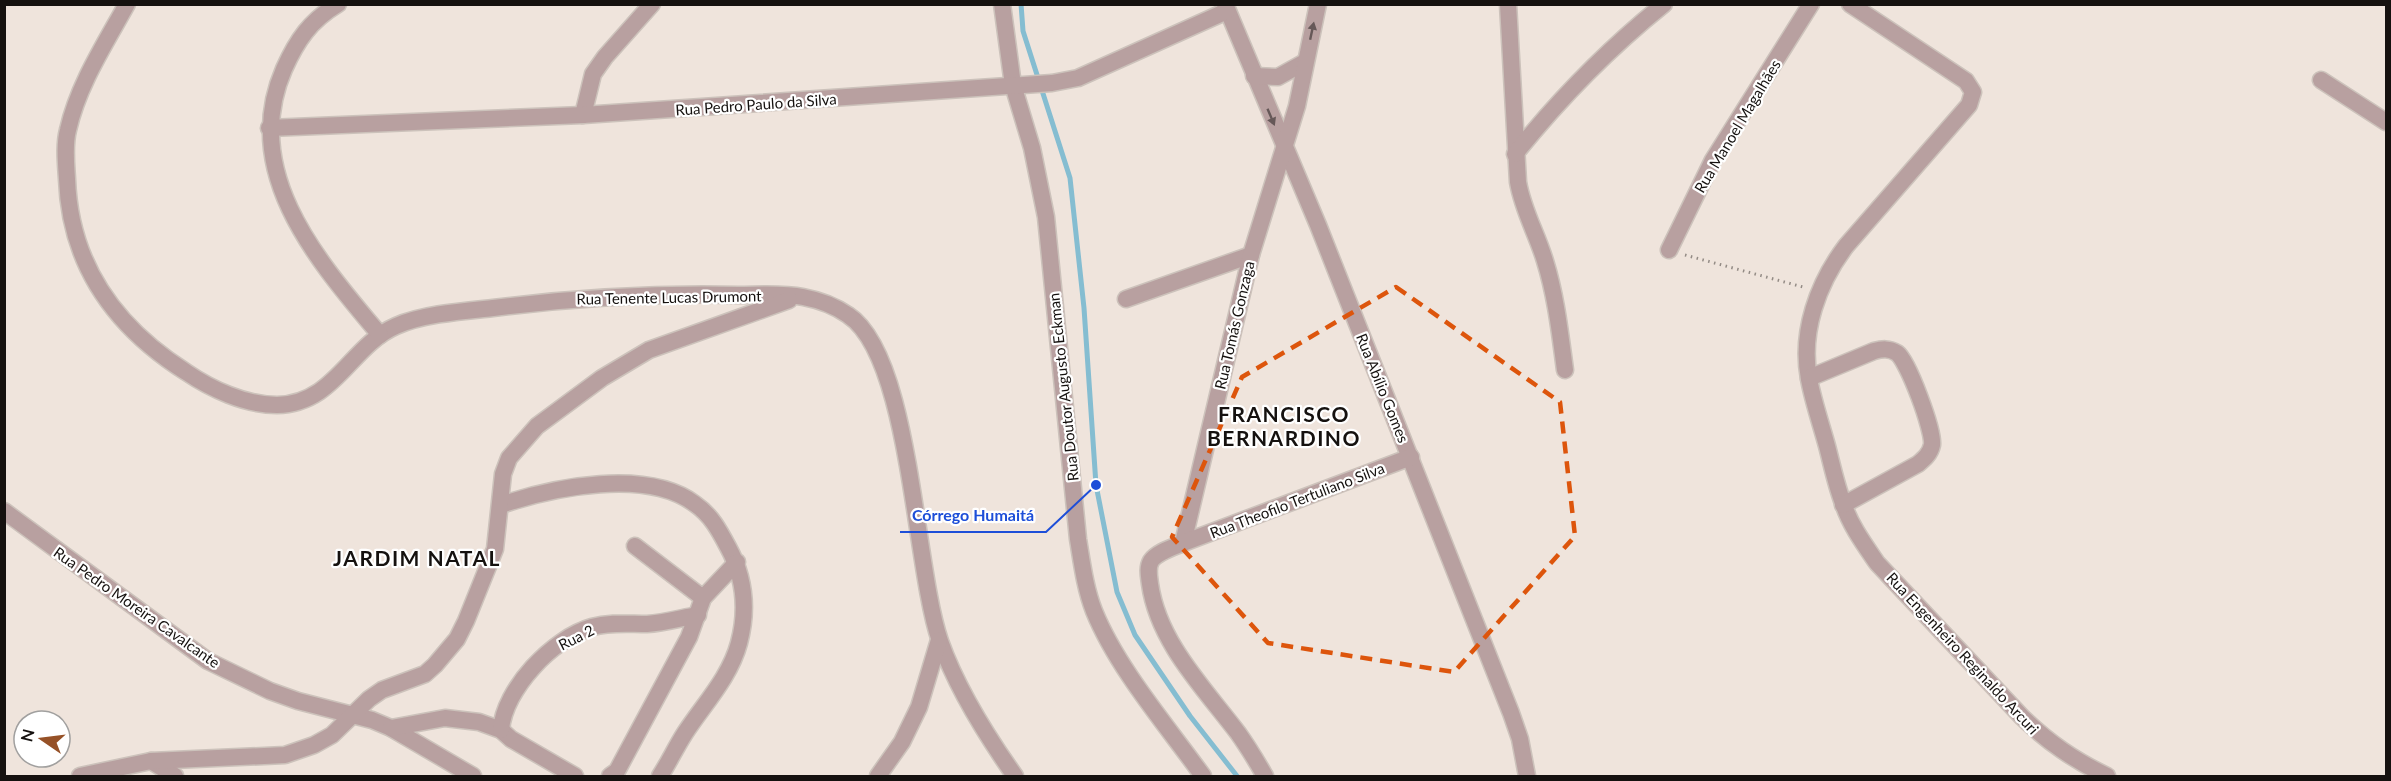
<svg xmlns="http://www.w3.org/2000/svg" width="2391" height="781" viewBox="0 0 2391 781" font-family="Lato,sans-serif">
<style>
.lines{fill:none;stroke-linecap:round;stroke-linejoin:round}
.stream{stroke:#85bdd1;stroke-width:5}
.minor-casing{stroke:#ccc2bb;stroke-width:19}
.path{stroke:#938b85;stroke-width:3;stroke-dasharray:1.5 4.5;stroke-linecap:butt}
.minor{stroke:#b8a0a0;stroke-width:16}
.oneway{fill:#665858}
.marked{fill:none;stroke:#dd550c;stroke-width:4.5;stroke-dasharray:12 8;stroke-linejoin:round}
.labels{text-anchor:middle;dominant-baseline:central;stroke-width:4.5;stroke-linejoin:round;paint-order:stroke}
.street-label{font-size:15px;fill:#15110f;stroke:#fff}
.district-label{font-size:21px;font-weight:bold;letter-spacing:1.5px;fill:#15110f;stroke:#fff}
.leader{fill:none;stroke:#1d4ed8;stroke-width:2}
.callout-dot{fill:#1d4ed8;stroke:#fff;stroke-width:2}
.callout-label{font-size:16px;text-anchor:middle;font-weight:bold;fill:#1d4ed8;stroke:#fff;stroke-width:4.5;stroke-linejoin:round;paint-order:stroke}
</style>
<rect width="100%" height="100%" fill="#efe4dc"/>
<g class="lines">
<path class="stream" d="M 1021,4 L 1023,31 L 1070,178 L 1084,308 L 1096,485 L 1117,592 L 1135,635 L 1190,716 L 1237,776"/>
<defs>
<g id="minor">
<path d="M 127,4 C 105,44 78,85 68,130 C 64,145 66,163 67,179 C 70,265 115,327 186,372 C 211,389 245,405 277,405 C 335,404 350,346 396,326 C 423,314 464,311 493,308 C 574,298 655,293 738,295 C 759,295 782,293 803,297 C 819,300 835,306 848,315 C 911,356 914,566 940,641 C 957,689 986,735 1015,776"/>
<path d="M 338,4 C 310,21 297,40 284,69 C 239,172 318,261 380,335"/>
<path d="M 1002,4 L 1013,85 L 1032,148 L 1046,217 L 1078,539 C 1082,563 1085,588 1094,611 C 1117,668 1167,726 1203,776"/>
<path d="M 1225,4 L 1318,225 L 1511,713 L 1520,739 L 1527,776"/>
<path d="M 1508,4 L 1518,182 C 1523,211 1537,234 1545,261 C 1556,296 1560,333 1565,370"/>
<path d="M 1850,4 L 1966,81 L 1973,92 L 1969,105 L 1846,246 C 1818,283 1800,332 1809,379 C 1813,401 1821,424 1827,446 C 1832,465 1836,485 1843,503 C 1850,525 1864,544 1877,563 L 2022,717 C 2049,743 2074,760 2107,776"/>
<path d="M 1254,76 L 1278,77 L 1305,62"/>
<path d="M 2321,80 L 2386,122"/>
<path d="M 583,115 L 593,74 L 605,57 L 652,4"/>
<path d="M 269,128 L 583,115 L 1052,83 L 1078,78 L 1227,11"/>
<path d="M 1515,154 C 1560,98 1608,49 1664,4"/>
<path d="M 1669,250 L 1713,160 L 1811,4"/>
<path d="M 1126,299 L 1251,255"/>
<path d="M 1809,378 L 1874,351 C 1882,349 1889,348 1897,353 C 1908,361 1934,431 1932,445 C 1930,454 1924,459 1918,464 L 1843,505"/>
<path d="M 501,505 C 554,487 647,468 695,504 C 711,515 719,530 728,547 C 745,578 748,609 739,643 C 730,677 704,704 685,733 C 676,747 669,762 660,776"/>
<path d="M 4,511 L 208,661 L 270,691 L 298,701 L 372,720 L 391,728 L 473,776"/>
<path d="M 1183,543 L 1251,255 L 1297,106 L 1318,4"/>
<path d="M 635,546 L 703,598"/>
<path d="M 391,728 L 445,718 L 479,722 L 501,730 L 511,739 L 575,776"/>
<path d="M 501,730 C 504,689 553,638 592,627 C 610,622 628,624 647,624 C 664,623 681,618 698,615"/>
<path d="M 151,761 L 175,776"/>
<path d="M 80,776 L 151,761 L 285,755 L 314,745 L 332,735 L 369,699 L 382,690 L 425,674 L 435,665 L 457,639 L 466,621 L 495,549 L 503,474 L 509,458 L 537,426 L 602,378 L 649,350 L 789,300"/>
<path d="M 610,776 L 617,771 L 689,637 L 703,598 L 737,562"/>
<path d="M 878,776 L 902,742 L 919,707 L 939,640"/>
<path d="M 1265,776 C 1257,762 1248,747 1238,733 C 1204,688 1158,642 1150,584 C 1149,576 1147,568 1151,561 C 1157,552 1174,547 1183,543 L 1411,457"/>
</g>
</defs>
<use href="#minor" class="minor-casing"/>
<path class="path" d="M 1685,255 L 1803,287"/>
<use href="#minor" class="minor"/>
</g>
<defs><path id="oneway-solid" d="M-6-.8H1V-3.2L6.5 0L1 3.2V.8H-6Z" transform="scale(1.5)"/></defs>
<g class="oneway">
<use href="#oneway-solid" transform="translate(1312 31) rotate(-78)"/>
<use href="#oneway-solid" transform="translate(1271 117) rotate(67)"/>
</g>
<path class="marked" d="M 1396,287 L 1560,402 L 1575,536 L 1454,672 L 1268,643 L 1172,537 L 1242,377 Z"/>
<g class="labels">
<g class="street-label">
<text transform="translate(756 104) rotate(-4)">Rua Pedro Paulo da Silva</text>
<text transform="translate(1737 126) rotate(-59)">Rua Manoel Magalhães</text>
<text transform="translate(669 297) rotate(-1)">Rua Tenente Lucas Drumont</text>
<text transform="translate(1234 325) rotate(-77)">Rua Tomás Gonzaga</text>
<text transform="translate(1063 387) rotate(-96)">Rua Doutor Augusto Eckman</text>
<text transform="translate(1383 388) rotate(68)">Rua Abílio Gomes</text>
<text transform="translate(1297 500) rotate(-21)">Rua Theofilo Tertuliano Silva</text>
<text transform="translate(137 607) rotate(35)">Rua Pedro Moreira Cavalcante</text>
<text transform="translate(576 637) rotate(-27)">Rua 2</text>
<text transform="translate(1963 653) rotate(47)">Rua Engenheiro Reginaldo Arcuri</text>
</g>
<g class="district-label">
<text x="1284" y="413">FRANCISCO<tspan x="1284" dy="24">BERNARDINO</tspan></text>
<text x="417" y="557">JARDIM NATAL</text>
</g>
</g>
<path class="leader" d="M1096 485L1046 532H900"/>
<circle class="callout-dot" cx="1096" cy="485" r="6"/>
<g class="callout-label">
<text x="973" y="521">Córrego Humaitá</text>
</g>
<rect width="2391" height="781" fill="none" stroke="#15110f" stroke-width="12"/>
<g transform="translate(42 739) rotate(284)"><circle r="28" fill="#ffffff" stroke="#a1a09f" stroke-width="1.5"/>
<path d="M0-4.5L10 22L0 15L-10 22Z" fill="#965127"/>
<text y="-9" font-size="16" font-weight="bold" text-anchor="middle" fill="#15110f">N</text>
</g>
</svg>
